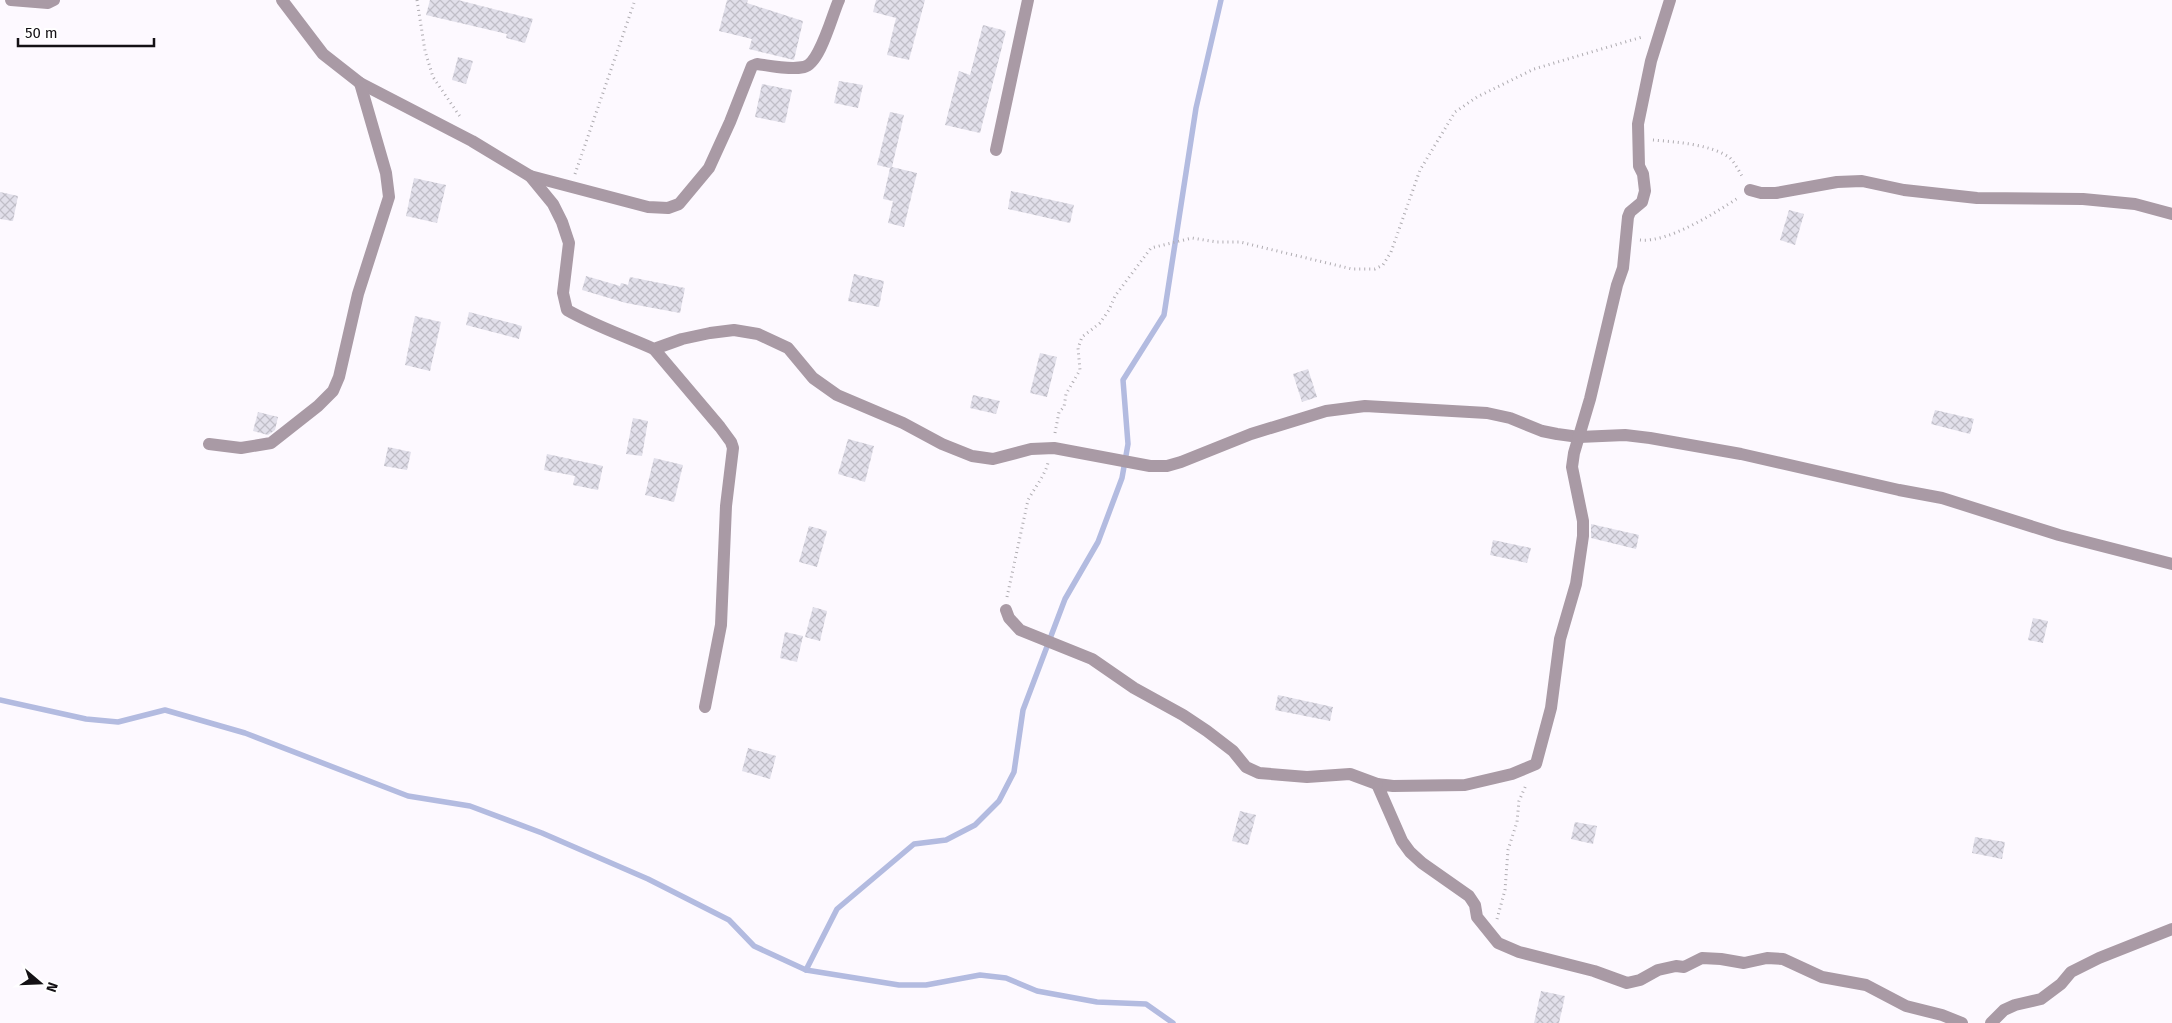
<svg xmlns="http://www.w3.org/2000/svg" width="2172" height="1023" viewBox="0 0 2172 1023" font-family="'Fira Sans',sans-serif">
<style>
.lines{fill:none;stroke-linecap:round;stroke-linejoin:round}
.stream{stroke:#b3bbe0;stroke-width:5.5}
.building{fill:url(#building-cross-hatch)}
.path{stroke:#afacb1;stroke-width:3;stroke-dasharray:1 4;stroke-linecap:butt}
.minor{stroke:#a99aa5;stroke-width:12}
</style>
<defs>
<pattern id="building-cross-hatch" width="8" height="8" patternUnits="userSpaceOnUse" patternTransform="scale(1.25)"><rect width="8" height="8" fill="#e1dfea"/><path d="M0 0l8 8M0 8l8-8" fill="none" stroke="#c0bec8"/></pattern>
</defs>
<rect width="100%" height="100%" fill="#fdf9ff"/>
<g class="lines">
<g class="stream">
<path d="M 0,700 L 86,719 L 118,722 L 165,710 L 245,733 L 408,796 L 470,806 L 542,833 L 648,879 L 729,920 L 754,946 L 806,970 L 899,985 L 926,985 L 980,975 L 1006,978 L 1037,991 L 1097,1002 L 1146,1004 L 1173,1023"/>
<path d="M 806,970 L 837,909 L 914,844 L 946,840 L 975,825 L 999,801 L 1014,772 L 1023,710 L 1065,599 L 1098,542 L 1122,478 L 1128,444 L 1123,380 L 1164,315 L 1196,108 L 1221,0"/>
</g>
</g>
<g class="building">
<path d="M 430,0 L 458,0 L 533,19 L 525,43 L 506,38 L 507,34 L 426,15 Z"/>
<path d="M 727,0 L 748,0 L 747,3 L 803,21 L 794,60 L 749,49 L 752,39 L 719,31 Z"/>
<path d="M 876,0 L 925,0 L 909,60 L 887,55 L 896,18 L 873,12 Z"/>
<path d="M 983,25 L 1006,31 L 980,133 L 945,125 L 959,71 L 970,75 Z"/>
<path d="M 458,57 L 473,61 L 466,84 L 452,80 Z"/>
<path d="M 839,81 L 863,85 L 858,108 L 834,103 Z"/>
<path d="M 762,84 L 792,90 L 785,123 L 755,117 Z"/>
<path d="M 890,112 L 904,115 L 892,167 L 917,173 L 904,227 L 888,223 L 893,201 L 883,199 L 890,168 L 877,165 Z"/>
<path d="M 414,178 L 446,185 L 437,223 L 406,216 Z"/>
<path d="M 1011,191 L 1074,205 L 1070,223 L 1008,209 Z"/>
<path d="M 0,192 L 18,196 L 13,221 L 0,219 Z"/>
<path d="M 1789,210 L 1804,214 L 1795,245 L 1780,240 Z"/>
<path d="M 854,274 L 884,281 L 879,307 L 848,301 Z"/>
<path d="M 586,276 L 620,286 L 621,283 L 628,285 L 630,277 L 685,288 L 680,313 L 626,303 L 582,290 Z"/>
<path d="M 469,312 L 522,326 L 519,339 L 466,325 Z"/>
<path d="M 415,316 L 441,322 L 430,371 L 405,365 Z"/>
<path d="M 1040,353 L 1057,357 L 1047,397 L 1030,393 Z"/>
<path d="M 1308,369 L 1317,397 L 1302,402 L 1293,374 Z"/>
<path d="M 973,395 L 1000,401 L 996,414 L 970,408 Z"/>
<path d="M 1935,410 L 1974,419 L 1970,434 L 1931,424 Z"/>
<path d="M 258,412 L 278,417 L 275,430 L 268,435 L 253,431 Z"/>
<path d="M 633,418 L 648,421 L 642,456 L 626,454 Z"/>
<path d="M 848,439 L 874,446 L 865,482 L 838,474 Z"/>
<path d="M 388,447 L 411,452 L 407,470 L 384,466 Z"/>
<path d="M 547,454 L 603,466 L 598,490 L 573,485 L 575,476 L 544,470 Z"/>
<path d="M 654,458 L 683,465 L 674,502 L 645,495 Z"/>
<path d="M 1591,524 L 1639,535 L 1636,549 L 1591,538 Z"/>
<path d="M 809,526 L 827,531 L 817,567 L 799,562 Z"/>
<path d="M 1493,540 L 1531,548 L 1527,563 L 1490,555 Z"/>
<path d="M 813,607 L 827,611 L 820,641 L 805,637 Z"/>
<path d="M 2033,618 L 2048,621 L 2043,643 L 2028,640 Z"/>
<path d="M 785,632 L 803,636 L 797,662 L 780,658 Z"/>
<path d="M 1278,695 L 1333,707 L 1330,721 L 1275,710 Z"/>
<path d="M 748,748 L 776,756 L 770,779 L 742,771 Z"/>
<path d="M 1240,811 L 1256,815 L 1248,845 L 1232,841 Z"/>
<path d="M 1575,822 L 1597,826 L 1593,844 L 1571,839 Z"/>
<path d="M 1975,837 L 2005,842 L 2002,859 L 1972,853 Z"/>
<path d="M 1541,991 L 1565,996 L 1559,1023 L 1534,1023 Z"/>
</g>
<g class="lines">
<g class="path">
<path d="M 417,0 L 425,51 L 433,77 L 461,118"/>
<path d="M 1653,140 C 1675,142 1711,144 1730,158 C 1735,163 1739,171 1743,178"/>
<path d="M 575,174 L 635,0"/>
<path d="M 1640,240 C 1668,243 1715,213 1738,198"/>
<path d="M 1055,433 L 1059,412 L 1064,407 L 1066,394 L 1080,370 L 1078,348 L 1082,337 L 1100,323 L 1109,310 L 1115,296 L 1151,248 L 1192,238 L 1217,242 L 1240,242 L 1352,269 L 1375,269 L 1383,265 L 1391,252 L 1420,170 L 1455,112 L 1477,97 L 1534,69 L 1642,37"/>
<path d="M 1007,597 L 1028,500 C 1035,487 1044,477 1048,463"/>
<path d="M 1497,919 L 1505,890 L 1508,850 L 1517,822 L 1519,801 L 1526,785"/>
</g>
<g class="minor">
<path d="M 11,0 L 48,3 L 54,0"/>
<path d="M 282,0 L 323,54 L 360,83 L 472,141 L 530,176 L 553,204 L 562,222 L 569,243 L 563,293 L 567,310 C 595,326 625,336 654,349 L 682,339 L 710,333 L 734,330 L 758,334 L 788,348 L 813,378 L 837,395 L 903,423 L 942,444 L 972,456 L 993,459 L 1031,449 L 1054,448 L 1150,466 L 1167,466 L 1181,462 L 1251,434 L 1326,411 L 1365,406 L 1487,413 L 1510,418 L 1542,431 L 1557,434 L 1579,437 L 1625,435 L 1650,438 L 1741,454 L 1899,490 L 1942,498 L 2059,535 L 2172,564"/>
<path d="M 1670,0 L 1651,61 L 1638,124 L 1639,166 L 1643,174 L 1645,191 L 1642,202 L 1630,212 L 1628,217 L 1623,268 L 1617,285 L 1590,399 L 1574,453 L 1572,467 L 1583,521 L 1583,536 L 1576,584 L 1560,639 L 1551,708 L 1536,764 L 1512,774 L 1465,785 L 1393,786 L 1377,784 L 1402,841 L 1410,852 L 1422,863 L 1469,896 L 1475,905 L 1477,917 L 1498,943 L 1519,952 L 1594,971 L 1627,983 L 1640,980 L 1658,970 L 1676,966 L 1684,967 L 1702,958 L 1721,959 L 1744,963 L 1767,958 L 1783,959 L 1822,977 L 1866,985 L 1906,1006 L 1942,1015 L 1962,1023"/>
<path d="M 996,150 L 1028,0"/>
<path d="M 530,176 L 648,207 L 668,208 L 679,204 L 709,168 L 730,122 L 752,66 L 757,64 C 772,66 789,70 804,67 C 820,64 832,15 839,0"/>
<path d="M 1750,190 L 1761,193 L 1776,193 L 1837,182 L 1862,181 L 1904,190 L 1977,198 L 2083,199 L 2135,204 L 2172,214"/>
<path d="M 654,349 L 720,427 L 731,442 L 733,448 L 726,506 L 721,625 L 705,707"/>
<path d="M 209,444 L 241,448 L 271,443 L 318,406 L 333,391 L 339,377 L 358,294 L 389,197 L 386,173 L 360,83"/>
<path d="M 1006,610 L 1009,618 L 1020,630 L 1092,659 L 1134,688 L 1183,715 L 1207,731 L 1233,751 L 1246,767 L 1259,773 L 1307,777 L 1350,774 L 1377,784"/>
<path d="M 1991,1023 L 2004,1010 L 2015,1005 L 2041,999 L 2061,984 L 2071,972 L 2099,958 L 2172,929"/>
</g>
</g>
<g transform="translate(40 983) rotate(109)" stroke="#ffffff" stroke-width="4" paint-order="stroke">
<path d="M0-4L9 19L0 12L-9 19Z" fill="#141115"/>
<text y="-8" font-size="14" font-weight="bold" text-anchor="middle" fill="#141115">N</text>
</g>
<path d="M18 38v8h136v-8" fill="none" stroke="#141115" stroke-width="2.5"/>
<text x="25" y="38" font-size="15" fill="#141115" stroke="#ffffff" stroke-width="4" paint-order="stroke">50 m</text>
</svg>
